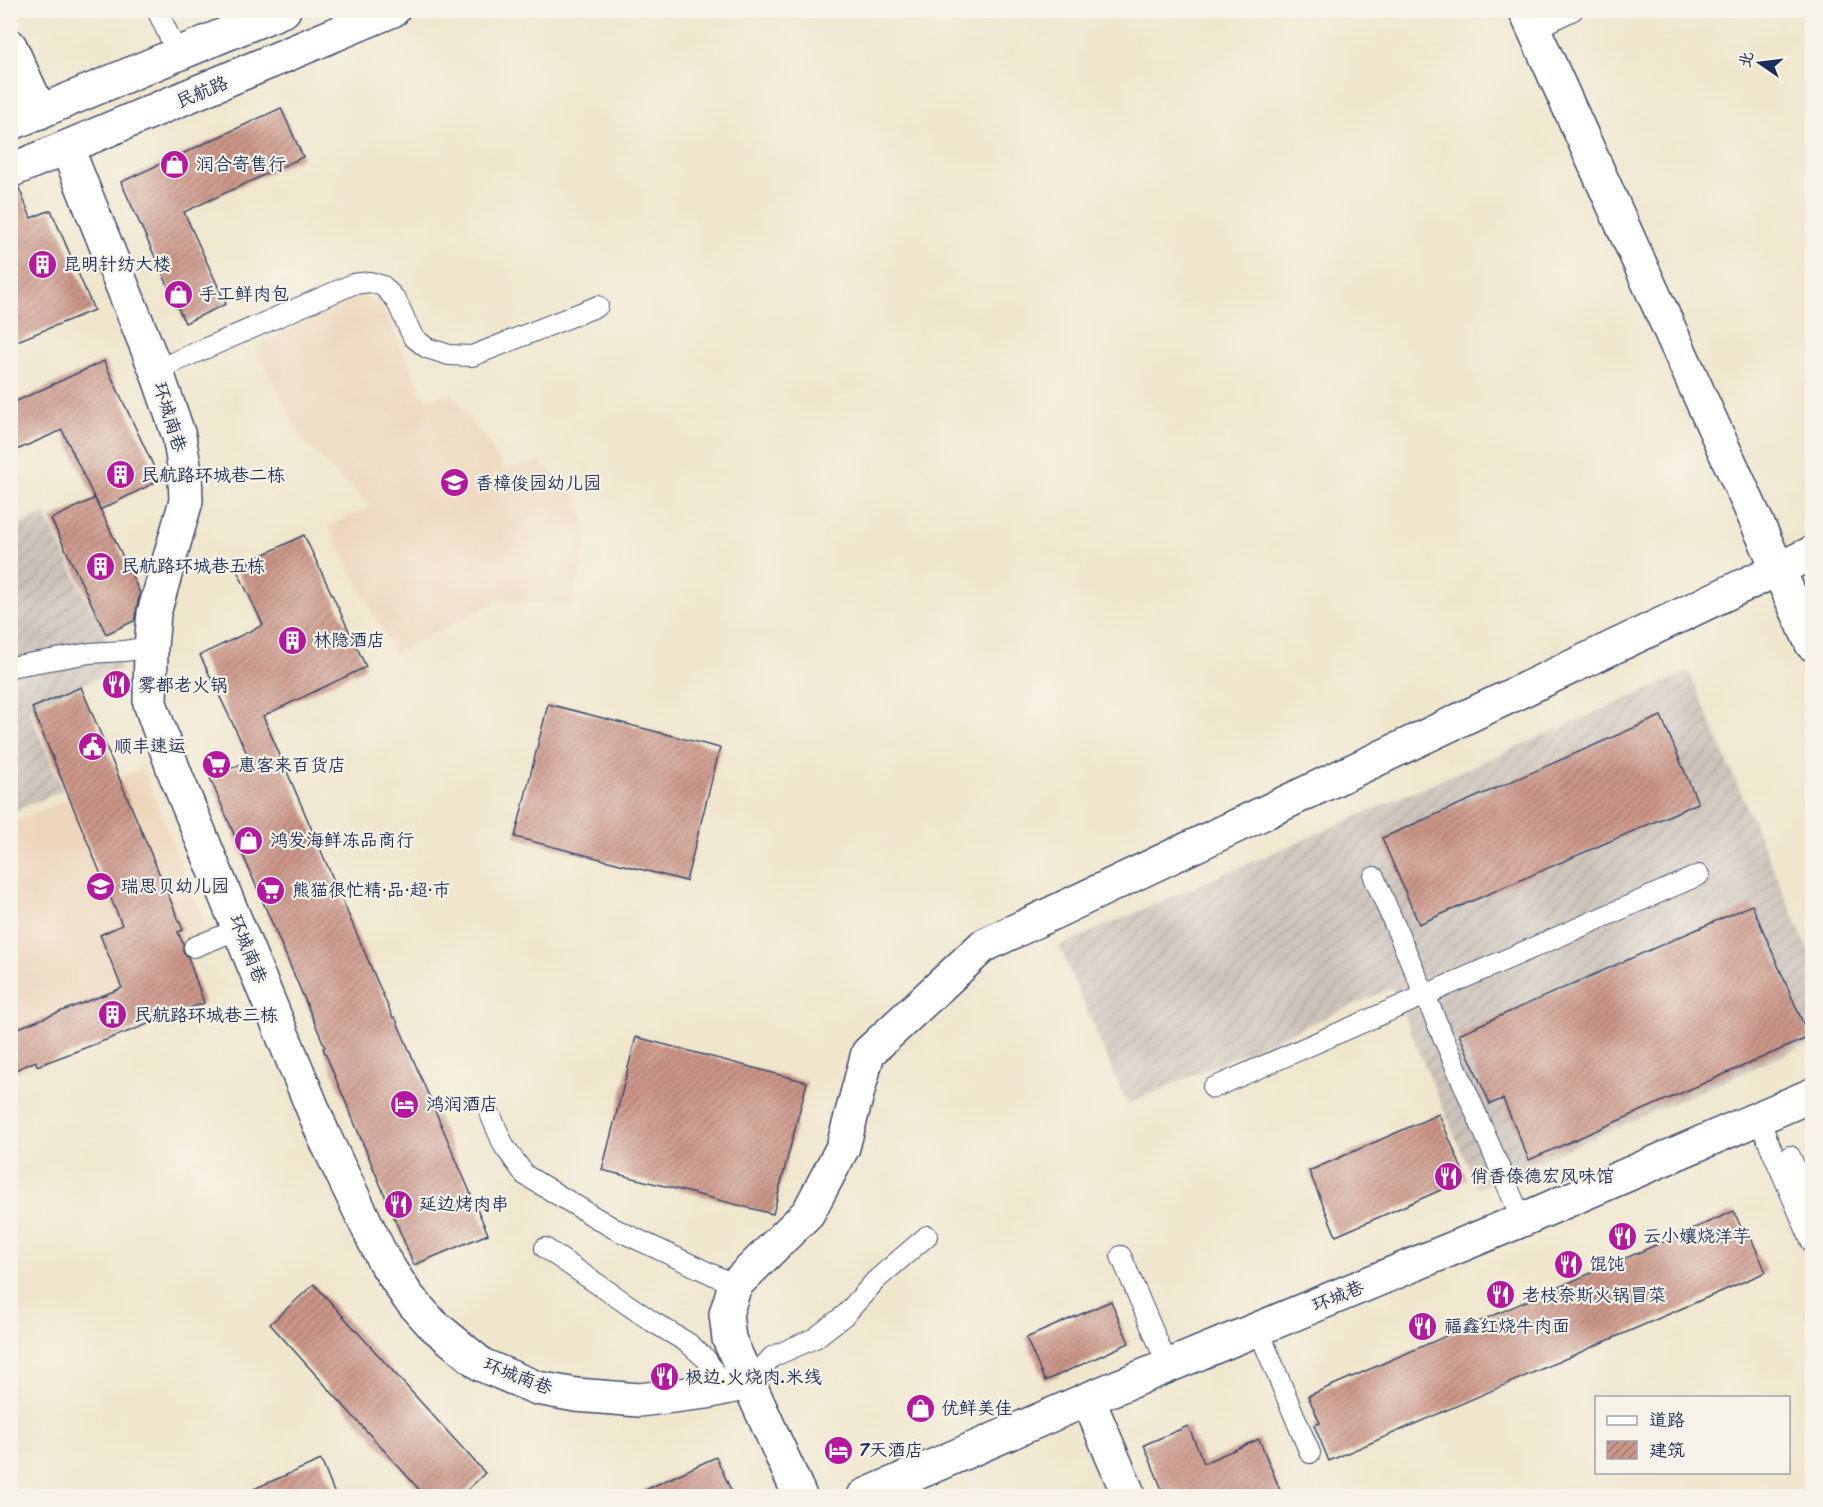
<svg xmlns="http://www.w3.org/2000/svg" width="1823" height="1507" viewBox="0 0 1823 1507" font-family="Sriracha,'LXGW WenKai TC',sans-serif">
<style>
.built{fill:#eed6bb}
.industrial{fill:url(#industrial-furrows)}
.building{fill:url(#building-hatch)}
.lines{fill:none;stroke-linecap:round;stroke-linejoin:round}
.lane-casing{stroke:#3b4a6e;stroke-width:22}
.street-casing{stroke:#3b4a6e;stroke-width:36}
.secondary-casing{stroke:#3b4a6e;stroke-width:36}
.lane{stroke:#fff;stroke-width:20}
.street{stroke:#fff;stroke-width:33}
.secondary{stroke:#fff;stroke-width:33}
.labels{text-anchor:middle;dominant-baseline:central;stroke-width:4.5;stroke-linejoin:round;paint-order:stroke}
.street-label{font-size:18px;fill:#1b2f5e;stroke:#f7f3e8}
.poi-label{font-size:18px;fill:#1b2f5e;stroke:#f7f3e8;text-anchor:start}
</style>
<defs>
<pattern id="industrial-furrows" width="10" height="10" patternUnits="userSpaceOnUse" patternTransform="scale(1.5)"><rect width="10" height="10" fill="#ccc2b9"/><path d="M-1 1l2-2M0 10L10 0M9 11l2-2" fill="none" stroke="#afa7a1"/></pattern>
<pattern id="building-hatch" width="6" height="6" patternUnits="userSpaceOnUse" patternTransform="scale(1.5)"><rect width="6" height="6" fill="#cc9688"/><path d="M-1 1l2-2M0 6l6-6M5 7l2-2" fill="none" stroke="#a57b72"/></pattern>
</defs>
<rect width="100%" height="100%" fill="#f7f3e8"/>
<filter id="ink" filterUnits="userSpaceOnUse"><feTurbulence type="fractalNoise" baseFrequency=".0167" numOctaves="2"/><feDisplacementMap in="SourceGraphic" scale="12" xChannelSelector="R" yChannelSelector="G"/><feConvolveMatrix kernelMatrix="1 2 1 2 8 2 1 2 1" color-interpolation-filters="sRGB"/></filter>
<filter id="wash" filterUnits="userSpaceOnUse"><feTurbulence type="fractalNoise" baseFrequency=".008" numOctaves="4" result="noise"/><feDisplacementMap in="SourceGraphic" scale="24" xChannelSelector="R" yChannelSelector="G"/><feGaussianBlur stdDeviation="1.35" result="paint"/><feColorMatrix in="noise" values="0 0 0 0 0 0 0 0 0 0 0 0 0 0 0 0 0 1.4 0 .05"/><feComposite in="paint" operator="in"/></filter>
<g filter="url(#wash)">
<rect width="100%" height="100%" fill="#efe6cc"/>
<g class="built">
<path d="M 356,295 L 379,301 L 426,400 L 452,393 L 505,469 L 540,462 L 577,497 L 588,536 L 572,606 L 543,605 L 501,599 L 394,653 L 328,526 L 370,507 L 302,440 L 256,346 Z"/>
<path d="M 142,768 L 215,949 L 22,1026 L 37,1063 L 11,1075 L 11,823 Z"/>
</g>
<g class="industrial">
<path d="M 45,514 L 121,669 L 28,708 L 63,790 L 11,813 L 10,530 Z"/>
<path d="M 1689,672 L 1812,959 L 1812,1042 L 1477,1188 L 1392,988 L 1127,1104 L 1059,946 Z"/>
</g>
<g id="blocks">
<g class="building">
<path d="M 281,108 L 303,157 L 184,212 L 226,304 L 185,323 L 121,182 Z"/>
<path d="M 19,188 L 31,218 L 51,210 L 94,310 L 10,344 L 10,189 Z"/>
<path d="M 104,361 L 160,480 L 100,510 L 62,430 L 10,453 L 10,404 Z"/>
<path d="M 95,498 L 140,593 L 134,621 L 106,634 L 51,519 Z"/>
<path d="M 304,535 L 366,667 L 263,716 L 393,1018 L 395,1017 L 488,1234 L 414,1265 L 323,1048 L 325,1047 L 210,778 L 250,760 L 200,655 L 263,625 L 236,568 Z"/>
<path d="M 81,687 L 183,930 L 178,932 L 183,944 L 183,951 L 188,957 L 204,1003 L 37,1066 L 36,1061 L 10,1072 L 10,1031 L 122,988 L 100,935 L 122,925 L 32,708 Z"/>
<path d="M 548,704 L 720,748 L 686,881 L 515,837 Z"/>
<path d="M 1661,716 L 1698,803 L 1419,924 L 1382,838 Z"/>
<path d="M 1752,905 L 1809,1037 L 1529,1160 L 1503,1099 L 1490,1104 L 1459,1034 Z"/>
<path d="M 636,1037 L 807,1082 L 773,1214 L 602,1170 Z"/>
<path d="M 1439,1114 L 1466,1179 L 1336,1236 L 1309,1171 Z"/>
<path d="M 1734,1211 L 1746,1239 L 1751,1238 L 1766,1272 L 1329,1461 L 1314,1425 L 1320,1423 L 1308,1396 Z"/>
<path d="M 314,1284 L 485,1473 L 460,1497 L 426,1497 L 270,1324 Z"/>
<path d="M 1111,1301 L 1129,1343 L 1045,1381 L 1026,1338 Z"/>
<path d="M 1188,1426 L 1204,1463 L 1259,1439 L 1283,1497 L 1165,1497 L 1144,1445 Z"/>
<path d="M 716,1457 L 734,1497 L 630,1497 Z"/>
<path d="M 321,1460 L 336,1497 L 235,1497 Z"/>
</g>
</g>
</g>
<g filter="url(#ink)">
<use href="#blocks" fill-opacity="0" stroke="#3b4a6e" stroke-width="1.5"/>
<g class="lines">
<defs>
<g id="lane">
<path d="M 157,10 L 178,55"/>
<path d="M 1534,29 L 1573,10"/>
<path d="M 156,370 L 353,284 L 370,282 L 383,286 L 396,300 L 413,337 L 427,348 L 449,355 L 472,356 L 598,306"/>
<path d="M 10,667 L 90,653 L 124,651 L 151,647"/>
<path d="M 1374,877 L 1522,1220"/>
<path d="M 194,947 L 239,929"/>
<path d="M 1213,1088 L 1699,875"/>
<path d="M 491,1116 L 504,1146 L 525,1175 L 613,1228 L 735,1285"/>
<path d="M 1758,1118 L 1812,1243"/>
<path d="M 1790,1156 L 1812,1207"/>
<path d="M 545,1248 L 653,1322 L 688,1343 L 706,1359 L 725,1388"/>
<path d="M 1121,1256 L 1168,1366"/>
<path d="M 1258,1329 L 1310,1453"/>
<path d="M 748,1383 L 772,1357 L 815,1338 L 846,1314 L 876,1280 L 927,1236"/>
</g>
<g id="street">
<path d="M 1525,10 L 1812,644"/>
<path d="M 10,46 L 40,112"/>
<path d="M 67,148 L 156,370 L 179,436 L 185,471 L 186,501 L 154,613 L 151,647 L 150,703 L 174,771 L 324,1136 L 383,1259 L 408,1297 L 432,1324 L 482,1365 L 537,1388 L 576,1395 L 639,1400 L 706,1392 L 748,1383"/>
<path d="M 1088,1399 L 1129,1496"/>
<path d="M 800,1496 L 729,1339 L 726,1314 L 735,1285 L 808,1213 L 843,1147 L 868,1053 L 983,946 L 1812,553"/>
<path d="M 864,1496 L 1088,1399 L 1522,1220 L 1812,1095"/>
</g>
<g id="secondary">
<path d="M 10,124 L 284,10"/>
<path d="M 10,171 L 393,10"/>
</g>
</defs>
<use href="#lane" class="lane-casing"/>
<use href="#street" class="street-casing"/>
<use href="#secondary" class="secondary-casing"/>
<use href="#lane" class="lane"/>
<use href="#street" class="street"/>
<use href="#secondary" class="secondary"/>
</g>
</g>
<defs>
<symbol id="shop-disc" viewBox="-11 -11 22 22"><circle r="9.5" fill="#b5179e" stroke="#f7f3e8"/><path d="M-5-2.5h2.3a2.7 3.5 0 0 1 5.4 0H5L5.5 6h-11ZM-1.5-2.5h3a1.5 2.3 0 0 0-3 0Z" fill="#fff"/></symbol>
<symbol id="building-disc" viewBox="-11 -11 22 22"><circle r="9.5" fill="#b5179e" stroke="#f7f3e8"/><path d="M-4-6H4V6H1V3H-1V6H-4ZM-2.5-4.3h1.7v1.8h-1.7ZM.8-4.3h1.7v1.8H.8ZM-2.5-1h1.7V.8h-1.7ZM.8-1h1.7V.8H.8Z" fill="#fff"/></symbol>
<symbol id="school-disc" viewBox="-11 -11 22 22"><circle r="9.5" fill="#b5179e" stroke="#f7f3e8"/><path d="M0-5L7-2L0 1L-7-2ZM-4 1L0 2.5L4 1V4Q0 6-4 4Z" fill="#fff"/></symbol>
<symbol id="restaurant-disc" viewBox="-11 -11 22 22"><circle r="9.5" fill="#b5179e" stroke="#f7f3e8"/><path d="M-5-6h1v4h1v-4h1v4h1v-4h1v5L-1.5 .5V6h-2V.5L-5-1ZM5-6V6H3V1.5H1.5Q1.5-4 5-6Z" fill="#fff"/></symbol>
<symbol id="civic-disc" viewBox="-11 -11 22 22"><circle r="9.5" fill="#b5179e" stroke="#f7f3e8"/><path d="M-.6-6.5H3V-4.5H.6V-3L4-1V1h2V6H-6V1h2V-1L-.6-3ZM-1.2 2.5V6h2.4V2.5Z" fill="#fff"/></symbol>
<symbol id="supermarket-disc" viewBox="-11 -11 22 22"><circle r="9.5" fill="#b5179e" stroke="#f7f3e8"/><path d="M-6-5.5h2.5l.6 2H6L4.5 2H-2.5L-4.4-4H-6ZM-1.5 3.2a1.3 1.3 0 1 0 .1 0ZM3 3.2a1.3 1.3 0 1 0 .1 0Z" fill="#fff"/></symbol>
<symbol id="hotel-disc" viewBox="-11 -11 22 22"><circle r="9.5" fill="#b5179e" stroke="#f7f3e8"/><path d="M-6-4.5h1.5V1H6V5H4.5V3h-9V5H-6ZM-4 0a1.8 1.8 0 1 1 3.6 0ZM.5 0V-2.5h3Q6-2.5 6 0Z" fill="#fff"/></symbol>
</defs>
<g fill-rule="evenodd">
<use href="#shop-disc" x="158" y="148" width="33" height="33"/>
<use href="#building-disc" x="26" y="248" width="33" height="33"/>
<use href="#shop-disc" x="162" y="278" width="33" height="33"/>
<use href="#building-disc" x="104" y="458" width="33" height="33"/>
<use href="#school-disc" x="438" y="466" width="33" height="33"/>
<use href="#building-disc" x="84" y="550" width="33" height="33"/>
<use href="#building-disc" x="276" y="624" width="33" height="33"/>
<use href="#restaurant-disc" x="100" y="668" width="33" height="33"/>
<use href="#civic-disc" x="76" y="730" width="33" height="33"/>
<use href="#supermarket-disc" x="200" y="748" width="33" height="33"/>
<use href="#shop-disc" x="232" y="824" width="33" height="33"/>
<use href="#school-disc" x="84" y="870" width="33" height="33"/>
<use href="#supermarket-disc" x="254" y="874" width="33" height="33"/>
<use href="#building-disc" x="96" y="998" width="33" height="33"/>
<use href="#hotel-disc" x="388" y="1088" width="33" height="33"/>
<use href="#restaurant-disc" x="1432" y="1160" width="33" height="33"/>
<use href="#restaurant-disc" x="382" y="1188" width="33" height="33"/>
<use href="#restaurant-disc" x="1606" y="1220" width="33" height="33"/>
<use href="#restaurant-disc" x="1552" y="1248" width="33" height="33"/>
<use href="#restaurant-disc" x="1484" y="1278" width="33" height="33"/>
<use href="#restaurant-disc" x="1406" y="1310" width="33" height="33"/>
<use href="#restaurant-disc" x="648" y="1360" width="33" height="33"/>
<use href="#shop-disc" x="904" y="1392" width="33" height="33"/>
<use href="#hotel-disc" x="822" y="1434" width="33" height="33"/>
</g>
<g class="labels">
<g class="street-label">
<text transform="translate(202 92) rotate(-23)">民航路</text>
<text transform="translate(170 417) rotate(73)">环城南巷</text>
<text transform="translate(248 949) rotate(68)">环城南巷</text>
<text transform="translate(1338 1296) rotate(-22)">环城巷</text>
<text transform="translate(518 1376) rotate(21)">环城南巷</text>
</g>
<g class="poi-label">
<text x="196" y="164">润合寄售行</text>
<text x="63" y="264">昆明针纺大楼</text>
<text x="199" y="294">手工鲜肉包</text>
<text x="141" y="475">民航路环城巷二栋</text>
<text x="475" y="483">香樟俊园幼儿园</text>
<text x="121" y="566">民航路环城巷五栋</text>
<text x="313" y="640">林隐酒店</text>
<text x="138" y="685">雾都老火锅</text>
<text x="114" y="746">顺丰速运</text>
<text x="238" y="765">惠客来百货店</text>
<text x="270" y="840">鸿发海鲜冻品商行</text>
<text x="121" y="886">瑞思贝幼儿园</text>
<text x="292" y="890">熊猫很忙精·品·超·市</text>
<text x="134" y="1015">民航路环城巷三栋</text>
<text x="426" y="1104">鸿润酒店</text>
<text x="1470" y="1176">俏香傣德宏风味馆</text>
<text x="419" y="1204">延边烤肉串</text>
<text x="1643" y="1236">云小孃烧洋芋</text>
<text x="1589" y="1264">馄饨</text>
<text x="1522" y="1295">老枝奈斯火锅冒菜</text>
<text x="1444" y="1326">福鑫红烧牛肉面</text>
<text x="685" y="1377">极边.火烧肉.米线</text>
<text x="941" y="1408">优鲜美佳</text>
<text x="859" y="1450">7天酒店</text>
</g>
</g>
<rect width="1823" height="1507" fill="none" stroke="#f7f3e8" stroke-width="36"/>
<rect x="1595" y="1396" width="195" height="78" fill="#f7f3e8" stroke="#9fa5b1" stroke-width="1.5"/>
<rect x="1607" y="1416" width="30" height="9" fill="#ffffff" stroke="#9fa5b1" stroke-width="1.5"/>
<text x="1649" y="1426" font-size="18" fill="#1b2f5e">道路</text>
<rect x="1607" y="1441" width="30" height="18" fill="url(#building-hatch)" stroke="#9fa5b1" stroke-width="1.5"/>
<text x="1649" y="1456" font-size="18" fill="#1b2f5e">建筑</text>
<g transform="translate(1760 63) rotate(284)" stroke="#f7f3e8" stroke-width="4.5" paint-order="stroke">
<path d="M0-4.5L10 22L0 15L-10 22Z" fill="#1b2f5e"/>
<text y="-9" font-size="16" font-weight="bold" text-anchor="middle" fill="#1b2f5e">北</text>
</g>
</svg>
